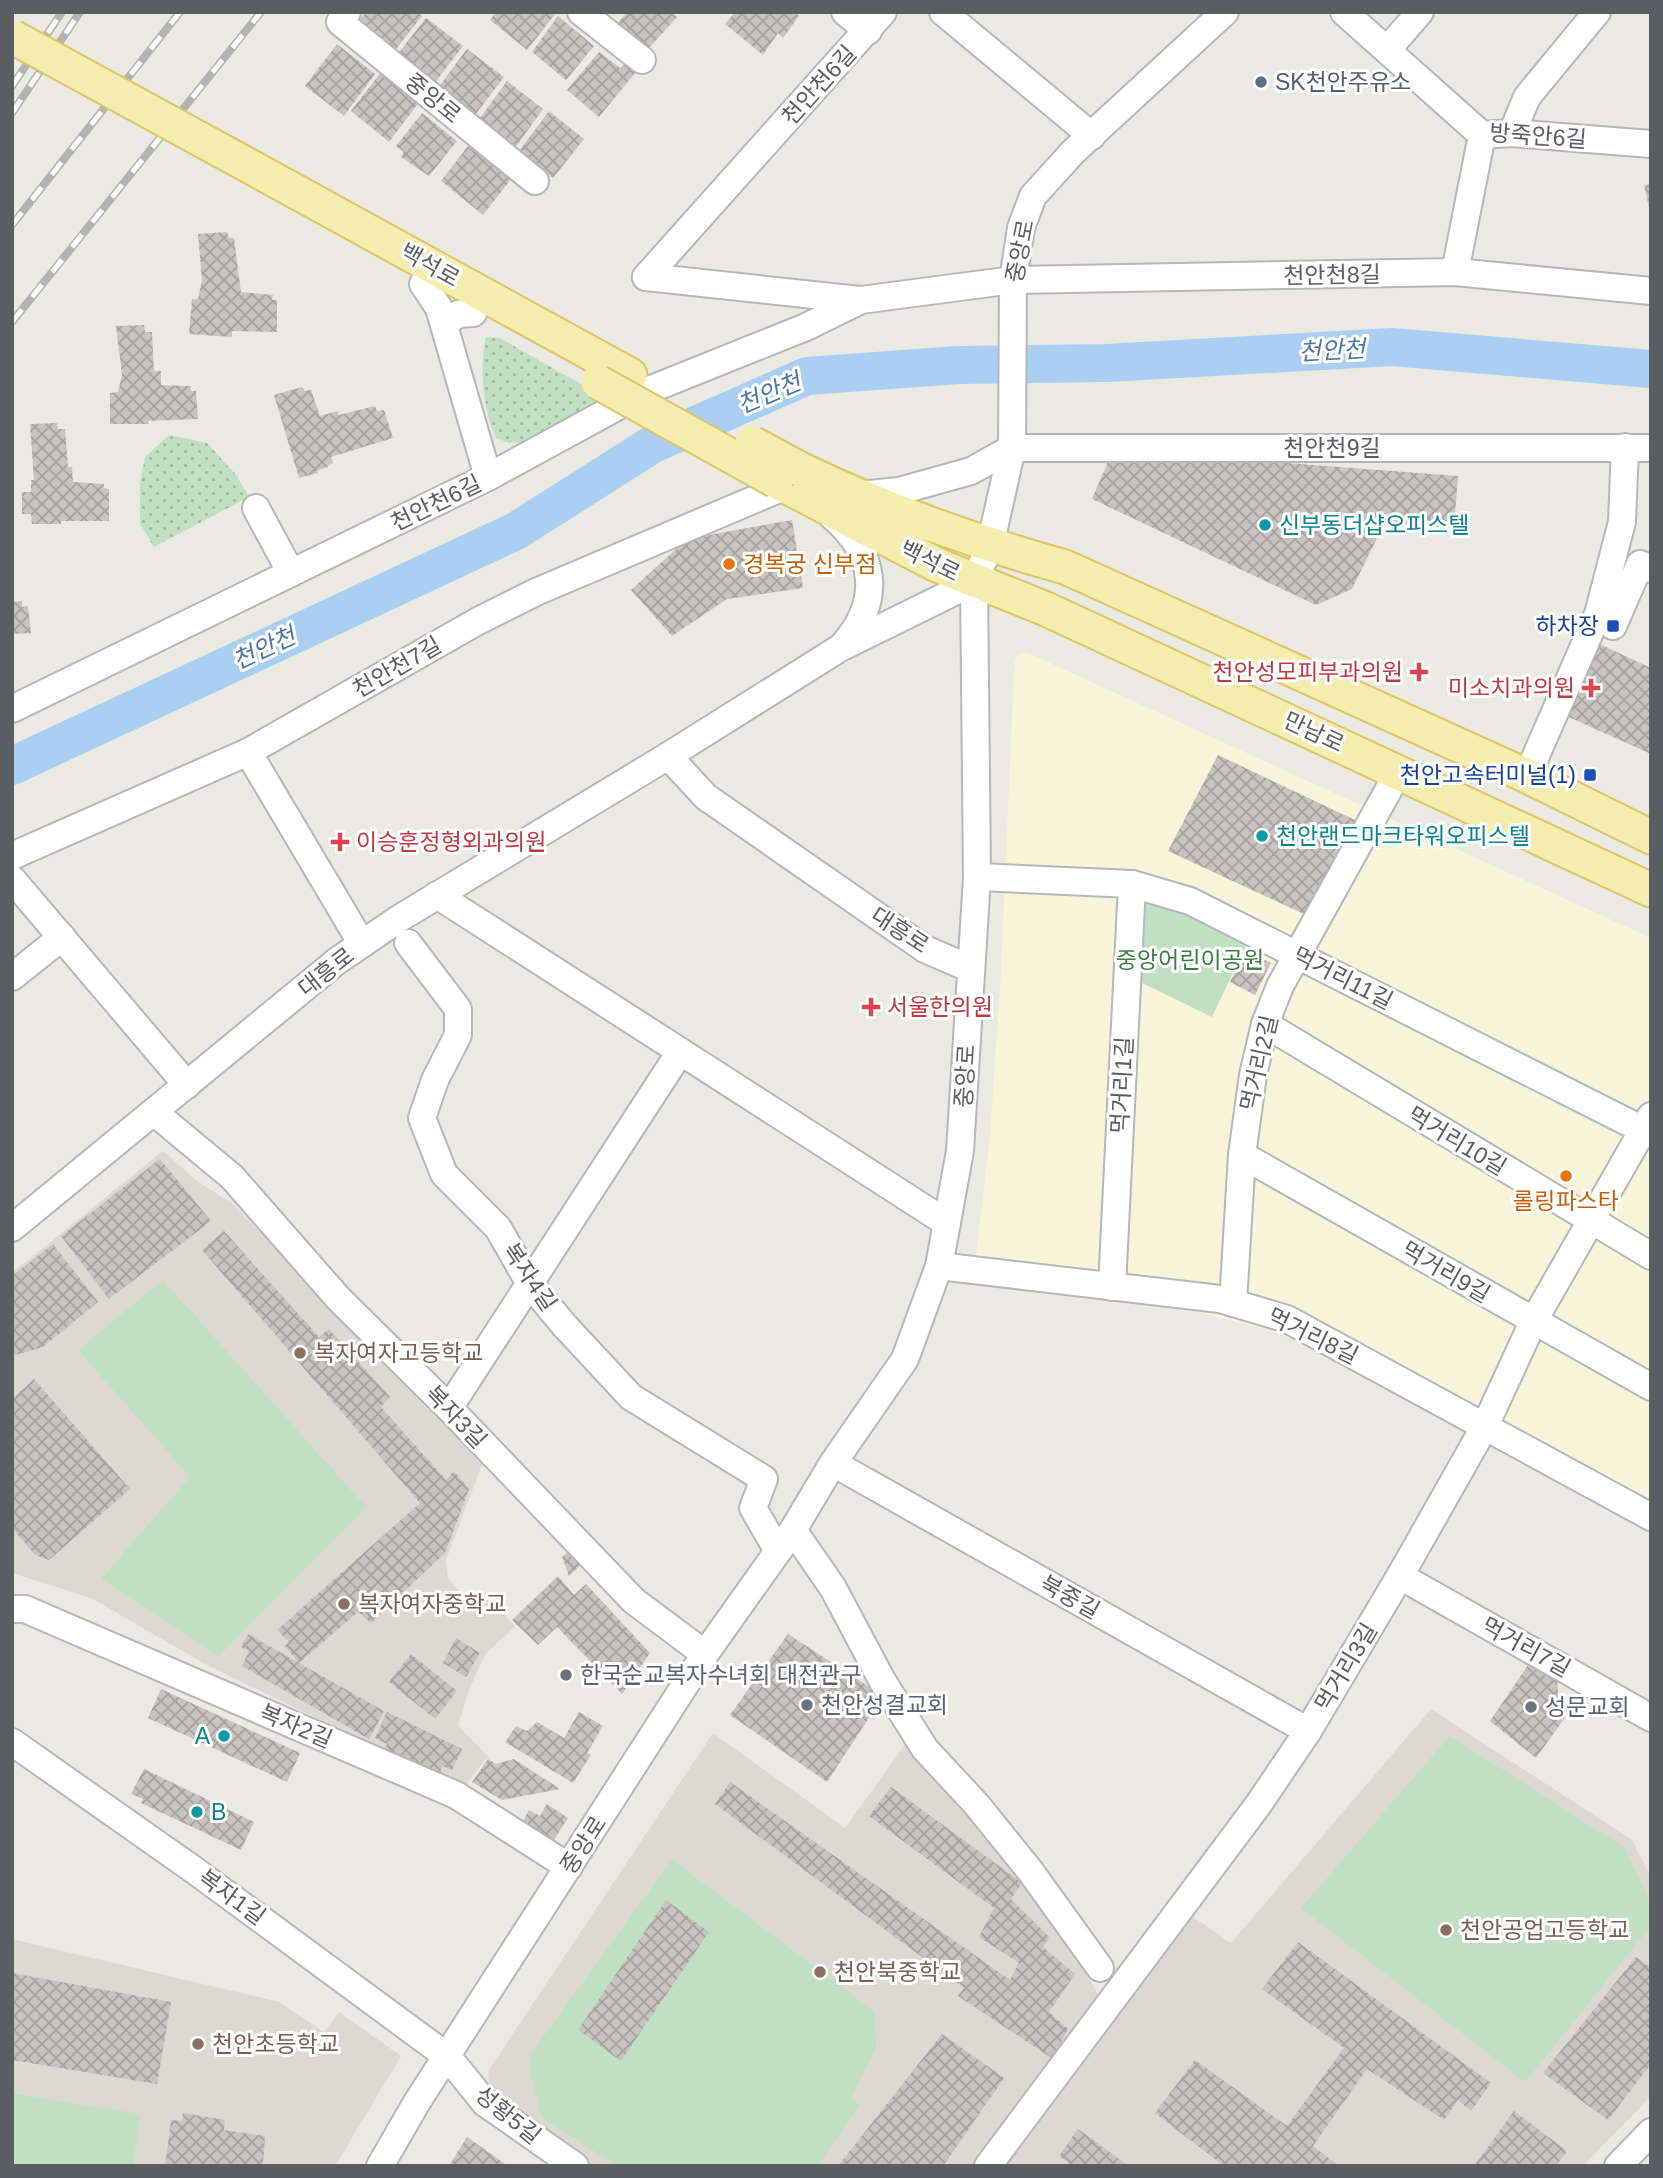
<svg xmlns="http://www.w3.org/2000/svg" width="1663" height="2178" viewBox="0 0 1663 2178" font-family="Helvetica,'Noto Sans KR',sans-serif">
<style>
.commercial{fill:#f9f3d9}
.education{fill:#dbd9d0}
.grass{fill:url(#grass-dots)}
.green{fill:#c1e0c3}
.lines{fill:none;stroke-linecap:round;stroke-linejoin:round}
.river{stroke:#aacff3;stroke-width:38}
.building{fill:url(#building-cross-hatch)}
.minor-casing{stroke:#b4b7bb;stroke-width:30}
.major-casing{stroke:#dec568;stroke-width:37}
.minor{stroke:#fff;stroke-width:26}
.major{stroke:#f4edae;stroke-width:33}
.rail-casing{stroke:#b2b3b3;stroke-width:8}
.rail{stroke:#fff;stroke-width:5;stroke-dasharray:16;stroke-linecap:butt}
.major-bridge-casing{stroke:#dec568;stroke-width:37;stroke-linecap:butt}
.major-bridge{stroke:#f4edae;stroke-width:33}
.service-dot{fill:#5c6f8a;stroke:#fff;stroke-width:2.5}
.culture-dot{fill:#0f9aa8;stroke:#fff;stroke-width:2.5}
.food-dot{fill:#e8710a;stroke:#fff;stroke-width:2.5}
.transit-dot{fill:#1a4fb4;stroke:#fff;stroke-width:2.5}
.health-dot{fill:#e0444e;stroke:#fff;stroke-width:2.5}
.education-dot{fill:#8d6e63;stroke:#fff;stroke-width:2.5}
.worship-dot{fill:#6b7280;stroke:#fff;stroke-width:2.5}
.labels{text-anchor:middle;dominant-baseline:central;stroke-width:6;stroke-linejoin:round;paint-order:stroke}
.service-label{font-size:23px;fill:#4e5e75;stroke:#fff;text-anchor:start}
.street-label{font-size:23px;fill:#5a5d61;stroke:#fff}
.culture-label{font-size:23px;fill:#0d838f;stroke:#fff;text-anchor:start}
.food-label{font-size:23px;fill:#c56008;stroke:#fff;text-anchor:start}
.transit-label{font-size:23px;fill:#164399;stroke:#fff;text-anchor:end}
.health-label{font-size:23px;fill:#be3a42;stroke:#fff;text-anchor:end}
.park-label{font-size:23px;fill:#3e7c45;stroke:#fff}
.education-label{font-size:23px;fill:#785e54;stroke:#fff;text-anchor:start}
.worship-label{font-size:23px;fill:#5b616d;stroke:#fff;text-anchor:start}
.water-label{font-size:24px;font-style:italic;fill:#4e75ab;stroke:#fff}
</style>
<defs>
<pattern id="grass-dots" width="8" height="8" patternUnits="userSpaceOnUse" patternTransform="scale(1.75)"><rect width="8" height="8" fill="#c1e0c3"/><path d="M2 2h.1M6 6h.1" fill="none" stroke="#a0b9a2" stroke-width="1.8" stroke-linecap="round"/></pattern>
<pattern id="building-cross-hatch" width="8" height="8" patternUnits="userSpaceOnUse" patternTransform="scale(1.75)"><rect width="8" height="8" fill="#c7c4bf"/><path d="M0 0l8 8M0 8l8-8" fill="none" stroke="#a5a29f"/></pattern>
</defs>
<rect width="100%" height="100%" fill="#ebeae2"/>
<path class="commercial" d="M 1020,653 L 1028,653 L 1651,938 L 1651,1527 L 1316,1347 L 1269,1330 L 1188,1310 L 973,1280 L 990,1137 L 1001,972 L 1014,671 L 1015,660 Z"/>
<g class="education">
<path d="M 163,1151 L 197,1181 L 234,1205 L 389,1367 L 484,1459 L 446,1560 L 448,1578 L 460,1592 L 477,1598 L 501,1594 L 501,1611 L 515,1627 L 485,1654 L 467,1695 L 458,1726 L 488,1756 L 465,1786 L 376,1747 L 207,1665 L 91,1598 L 12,1573 L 12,1273 Z"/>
<path d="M 1431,1709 L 1632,1840 L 1651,1877 L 1651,2096 L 1583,2166 L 1005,2166 L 1193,1917 L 1231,1943 Z"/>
<path d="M 713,1733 L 845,1828 L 907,1742 L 990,1833 L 1071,1945 L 1101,2000 L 977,2166 L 592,2166 L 490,2094 L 488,2071 Z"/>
<path d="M 12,1939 L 279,2002 L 324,2032 L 339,2012 L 401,2056 L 335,2166 L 12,2166 Z"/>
</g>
<g class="grass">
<path d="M 486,337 L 500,338 L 598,394 L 600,401 L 526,442 L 509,443 L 496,438 C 483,412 479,365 486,337 Z"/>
<path d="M 169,435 L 207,443 L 237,476 L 249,497 L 154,547 L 140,524 L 140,483 L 145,457 Z"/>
</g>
<g class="green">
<path d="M 1140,899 L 1164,902 L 1248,941 L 1212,1017 L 1136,980 Z"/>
<path d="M 163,1280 L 366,1507 L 219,1656 L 101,1579 L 190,1477 L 78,1350 Z"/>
<path d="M 1450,1736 L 1625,1848 L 1651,1904 L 1651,1926 L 1525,2082 L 1301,1908 Z"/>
<path d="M 672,1860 L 875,2012 L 876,2049 L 851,2097 L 859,2106 L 818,2166 L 618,2166 L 542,2118 L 530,2070 L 532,2052 Z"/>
<path d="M 12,2093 L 140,2114 L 133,2166 L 12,2166 Z"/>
</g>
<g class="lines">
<path class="river" d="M 12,766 L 516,531 L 653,444 L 807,376 L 959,365 L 1107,363 L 1392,347 L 1651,369"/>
</g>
<g class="building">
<path d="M 366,12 L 417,12 L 422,16 L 393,53 L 356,25 Z"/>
<path d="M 496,12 L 555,12 L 556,13 L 527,50 L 490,20 Z"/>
<path d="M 627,12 L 671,12 L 677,17 L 649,48 L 617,24 Z"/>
<path d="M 735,12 L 794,12 L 799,16 L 783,38 L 778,33 L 763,55 L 725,24 Z"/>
<path d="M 558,16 L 594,46 L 566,80 L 532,52 Z"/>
<path d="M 426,18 L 463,46 L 434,84 L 397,55 Z"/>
<path d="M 337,44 L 375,74 L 344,116 L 305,86 Z"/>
<path d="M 467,49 L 504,77 L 475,115 L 437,89 Z"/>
<path d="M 599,52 L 620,68 L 626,63 L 636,72 L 599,117 L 567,90 Z"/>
<path d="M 381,72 L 420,101 L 389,142 L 351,111 Z"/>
<path d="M 507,81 L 543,109 L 515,148 L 480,118 Z"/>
<path d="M 549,111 L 584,139 L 553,178 L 519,151 Z"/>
<path d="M 422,113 L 457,141 L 429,176 L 401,157 L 404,152 L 396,146 Z"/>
<path d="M 468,146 L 511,179 L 483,215 L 441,181 Z"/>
<path d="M 1651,184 L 1651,212 L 1650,212 L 1644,185 Z"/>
<path d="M 227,232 L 229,238 L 234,238 L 241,292 L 273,295 L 272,300 L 277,300 L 277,332 L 232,331 L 232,337 L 189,334 L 192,299 L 198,299 L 202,280 L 198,234 Z"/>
<path d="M 144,325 L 145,332 L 152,332 L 154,371 L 161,371 L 161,385 L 190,386 L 191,391 L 196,391 L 198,419 L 148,421 L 149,424 L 110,424 L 110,393 L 118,392 L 122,375 L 116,326 Z"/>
<path d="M 302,387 L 305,391 L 311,390 L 320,416 L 337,411 L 339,415 L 375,406 L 377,411 L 384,410 L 393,438 L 331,457 L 333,463 L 328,465 L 328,467 L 316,471 L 318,473 L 299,478 L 274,395 Z"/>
<path d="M 57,423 L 58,429 L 65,429 L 68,467 L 72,467 L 73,482 L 104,484 L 104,488 L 109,489 L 109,521 L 61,521 L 61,524 L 32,524 L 31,514 L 22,514 L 22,492 L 31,492 L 31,480 L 34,480 L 30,424 Z"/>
<path d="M 1113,450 L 1458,476 L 1454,528 L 1385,522 L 1352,589 L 1316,605 L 1092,499 Z"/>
<path d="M 792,520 L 803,588 L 727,599 L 672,636 L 631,590 L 687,539 Z"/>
<path d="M 22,601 L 22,607 L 28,606 L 31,633 L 12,634 L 12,602 Z"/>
<path d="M 1593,641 L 1651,668 L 1651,754 L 1562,714 Z"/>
<path d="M 1218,755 L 1357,821 L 1306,915 L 1168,851 Z"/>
<path d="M 1246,950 L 1271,963 L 1255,995 L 1230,982 Z"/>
<path d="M 160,1159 L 211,1221 L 109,1299 L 61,1236 Z"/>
<path d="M 224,1231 L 319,1337 L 329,1329 L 390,1397 L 381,1407 L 446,1480 L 454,1471 L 469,1489 L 445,1553 L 371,1623 L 358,1612 L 299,1663 L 285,1646 L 289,1642 L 277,1630 L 420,1503 L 202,1250 Z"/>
<path d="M 53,1244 L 98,1302 L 43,1347 L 12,1356 L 12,1276 Z"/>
<path d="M 34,1379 L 130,1489 L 49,1560 L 35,1555 L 12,1528 L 12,1399 Z"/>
<path d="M 570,1550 L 583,1563 L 569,1576 L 562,1557 Z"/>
<path d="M 558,1576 L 574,1595 L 586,1584 L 650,1653 L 622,1694 L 557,1627 L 538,1645 L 512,1620 Z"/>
<path d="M 248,1634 L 384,1711 L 369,1739 L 242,1666 L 249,1651 L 241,1647 Z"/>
<path d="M 788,1634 L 883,1696 L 827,1782 L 730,1715 Z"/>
<path d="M 456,1638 L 480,1653 L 466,1677 L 443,1663 Z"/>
<path d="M 411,1654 L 457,1691 L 435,1719 L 389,1682 Z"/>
<path d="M 1530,1662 L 1557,1679 L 1559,1703 L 1569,1712 L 1536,1758 L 1490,1721 Z"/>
<path d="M 161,1689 L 300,1753 L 287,1782 L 148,1718 Z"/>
<path d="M 387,1712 L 462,1749 L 452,1770 L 442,1766 L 440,1773 L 385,1748 L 387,1744 L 375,1738 Z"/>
<path d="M 579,1712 L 603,1726 L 587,1753 L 591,1755 L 573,1783 L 505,1742 L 516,1726 L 527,1731 L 537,1722 L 564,1738 Z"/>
<path d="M 488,1759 L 496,1764 L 514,1759 L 560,1789 L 502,1800 L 472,1782 Z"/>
<path d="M 144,1769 L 254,1822 L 241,1850 L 141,1803 L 143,1799 L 131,1794 Z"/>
<path d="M 730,1782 L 1010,1980 L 1019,1963 L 979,1937 L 994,1908 L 869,1816 L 891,1787 L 1022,1883 L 1011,1899 L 1049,1937 L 1043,1947 L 1075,1974 L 1049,2012 L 1068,2029 L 1053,2059 L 958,1996 L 964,1988 L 715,1804 Z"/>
<path d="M 547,1804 L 568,1818 L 553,1841 L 522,1823 L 529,1810 L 540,1816 Z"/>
<path d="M 666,1900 L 709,1932 L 621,2061 L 578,2030 Z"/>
<path d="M 1298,1942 L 1491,2083 L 1471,2111 L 1458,2100 L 1444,2120 L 1367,2069 L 1313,2146 L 1339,2166 L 1224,2166 L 1155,2113 L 1195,2060 L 1287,2126 L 1344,2048 L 1262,1989 Z"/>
<path d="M 1636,1957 L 1651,1968 L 1651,2064 L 1608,2120 L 1543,2073 Z"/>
<path d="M 12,1973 L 171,2002 L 157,2084 L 12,2060 Z"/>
<path d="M 942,2034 L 1004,2078 L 943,2166 L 838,2166 Z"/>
<path d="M 1514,2111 L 1567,2151 L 1556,2166 L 1474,2166 Z"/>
<path d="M 183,2113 L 225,2120 L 224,2130 L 265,2136 L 263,2166 L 165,2166 L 171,2120 L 182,2121 Z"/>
<path d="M 1078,2129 L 1129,2166 L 1073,2166 L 1059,2156 Z"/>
<path d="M 467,2137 L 508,2166 L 449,2166 Z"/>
</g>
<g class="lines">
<defs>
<g id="minor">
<path d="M 347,12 L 340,22 L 535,181"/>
<path d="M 581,12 L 642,60"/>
<path d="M 845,12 L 868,31"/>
<path d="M 943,12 L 1092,136"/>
<path d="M 1344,12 L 1482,135 L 1512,133 L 1651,144"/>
<path d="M 1387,50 L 1420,12"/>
<path d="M 1512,133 L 1527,97 L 1597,12"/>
<path d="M 1455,272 L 1482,135"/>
<path d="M 646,277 L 883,12"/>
<path d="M 646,277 L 860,300"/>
<path d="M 423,284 L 439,308 L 488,477"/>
<path d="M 444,324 L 458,314 L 473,313"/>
<path d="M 860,495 L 899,491 L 971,471 L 1012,448 L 1651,448"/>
<path d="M 256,508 L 291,573"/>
<path d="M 833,517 C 876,554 882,600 844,644"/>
<path d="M 1613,626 L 1640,564 L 1651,569"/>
<path d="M 12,709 L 488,477 L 644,392 L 806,327 L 861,300 L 1013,280 L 1455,272 L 1651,291"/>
<path d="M 248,752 L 362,944"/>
<path d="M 668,756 L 706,797 L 925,949 L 971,969"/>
<path d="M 1527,776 L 1598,614 L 1622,522 L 1625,447"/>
<path d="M 12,856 L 248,752 L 478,621 L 536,592 L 786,486"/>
<path d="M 977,877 L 1132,884 L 1190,901 L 1651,1134"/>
<path d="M 12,879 L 187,1085"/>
<path d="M 437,895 L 947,1223"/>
<path d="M 408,943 L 458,1009 L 458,1035 L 435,1080 L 422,1118 L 444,1174 L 498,1228 L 530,1284 L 564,1325 L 631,1397 L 764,1479 L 753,1508 L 778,1551"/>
<path d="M 12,977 L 62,937"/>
<path d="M 1265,1024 L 1651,1256"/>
<path d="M 155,1113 L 232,1177 L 338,1298 L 449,1408 L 634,1601 L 705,1654"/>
<path d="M 1242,1155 L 1651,1387"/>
<path d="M 12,1228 L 337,961 L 400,918 L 668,756 L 840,648 L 974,582"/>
<path d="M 939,1266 L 1220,1299 L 1287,1319 L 1651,1517"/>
<path d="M 1112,1287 L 1132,884"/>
<path d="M 1233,1303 L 1242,1155 L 1253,1075 L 1265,1024 L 1280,986 L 1399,771"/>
<path d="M 449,1408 L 680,1052"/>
<path d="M 833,1463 L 1308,1731"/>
<path d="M 793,1530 L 833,1588 L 883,1682 L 925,1749 L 977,1805 L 1031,1872 L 1100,1968"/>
<path d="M 1400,1576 L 1651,1718"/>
<path d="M 12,1609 L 25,1609 L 456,1795 L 569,1867"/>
<path d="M 12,1742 L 194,1870 L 448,2057 L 485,2103 L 575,2166"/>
<path d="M 380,2166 L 417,2102 L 705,1654 L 793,1530 L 833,1463 L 905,1359 L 939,1266 L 960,1151 L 977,877 L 974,582 L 990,546 L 1012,448 L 1013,280 L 1021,228 L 1033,196 L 1073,152 L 1225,12"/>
<path d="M 988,2166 L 1258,1805 L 1308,1731 L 1400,1576 L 1485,1426 L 1533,1322 L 1651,1116"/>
<path d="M 1618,2166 L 1651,2132"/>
</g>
<g id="major">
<path d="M 231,156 L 630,375"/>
<path d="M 802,470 C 887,511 975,542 1065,567 L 1527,776 L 1651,837"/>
<path d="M 776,481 L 937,565 L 1046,609 L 1651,890"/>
</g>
</defs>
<use href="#minor" class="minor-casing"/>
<use href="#major" class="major-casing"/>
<use href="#minor" class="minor"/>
<use href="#major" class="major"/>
<defs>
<g id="rail">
<path d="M 12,86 L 62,12"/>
<path d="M 12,113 L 80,12"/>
<path d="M 12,225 L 180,12"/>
<path d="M 12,322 L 261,12"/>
</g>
</defs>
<use href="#rail" class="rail-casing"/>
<use href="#rail" class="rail"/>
<defs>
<g id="major-bridge">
<path d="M 13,37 L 231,156"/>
<path d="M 598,382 L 776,481"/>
<path d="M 752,443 L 802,470"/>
</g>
</defs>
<use href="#major-bridge" class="major-bridge-casing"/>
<use href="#major-bridge" class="major-bridge"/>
</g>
<circle class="service-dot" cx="1261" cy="82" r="7"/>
<g class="culture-dot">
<circle cx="1265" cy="525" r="7"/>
<circle cx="1262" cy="836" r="7"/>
<circle cx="224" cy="1736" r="7"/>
<circle cx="197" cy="1812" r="7"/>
</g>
<g class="food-dot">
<circle cx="729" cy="564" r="7"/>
<circle cx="1566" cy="1176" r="7"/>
</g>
<g class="transit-dot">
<rect x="1606" y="619" width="14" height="14" rx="3.5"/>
<rect x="1583" y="768" width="14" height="14" rx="3.5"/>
</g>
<g class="health-dot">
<path d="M1415.5 661.5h7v7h7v7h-7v7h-7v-7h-7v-7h7z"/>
<path d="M1587.5 677.5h7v7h7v7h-7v7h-7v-7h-7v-7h7z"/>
<path d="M336.5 831.5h7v7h7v7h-7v7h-7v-7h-7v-7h7z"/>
<path d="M867.5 996.5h7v7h7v7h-7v7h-7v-7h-7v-7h7z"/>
</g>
<g class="education-dot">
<circle cx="300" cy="1353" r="7"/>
<circle cx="344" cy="1604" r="7"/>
<circle cx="1446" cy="1930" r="7"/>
<circle cx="820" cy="1972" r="7"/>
<circle cx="198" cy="2044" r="7"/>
</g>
<g class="worship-dot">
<circle cx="566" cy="1675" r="7"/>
<circle cx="807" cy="1705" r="7"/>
<circle cx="1531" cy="1707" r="7"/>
</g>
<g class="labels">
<g class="service-label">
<text x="1275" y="82">SK천안주유소</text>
</g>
<g class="street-label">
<text transform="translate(819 85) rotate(-48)">천안천6길</text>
<text transform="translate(433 98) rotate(39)">중앙로</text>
<text transform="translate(1538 136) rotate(4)">방죽안6길</text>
<text transform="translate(1020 251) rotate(-79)">중앙로</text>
<text transform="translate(430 265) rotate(29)">백석로</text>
<text transform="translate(1332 275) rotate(-1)">천안천8길</text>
<text x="1332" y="448">천안천9길</text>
<text transform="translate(436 503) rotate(-26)">천안천6길</text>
<text transform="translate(930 561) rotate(26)">백석로</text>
<text transform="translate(397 667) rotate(-30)">천안천7길</text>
<text transform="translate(1314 732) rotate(25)">만남로</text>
<text transform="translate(900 930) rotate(33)">대흥로</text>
<text transform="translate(326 972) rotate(-38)">대흥로</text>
<text transform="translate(1343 978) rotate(27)">먹거리11길</text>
<text transform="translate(1259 1063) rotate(-77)">먹거리2길</text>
<text transform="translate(965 1076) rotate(-87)">중앙로</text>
<text transform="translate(1122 1085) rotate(-87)">먹거리1길</text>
<text transform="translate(1457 1141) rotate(31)">먹거리10길</text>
<text transform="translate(1446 1272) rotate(30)">먹거리9길</text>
<text transform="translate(530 1277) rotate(56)">복자4길</text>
<text transform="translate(1313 1336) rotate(26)">먹거리8길</text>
<text transform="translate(456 1417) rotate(46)">복자3길</text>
<text transform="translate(1070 1597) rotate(29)">북중길</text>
<text transform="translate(1526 1647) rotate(29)">먹거리7길</text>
<text transform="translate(1346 1667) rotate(-59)">먹거리3길</text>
<text transform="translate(296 1726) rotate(23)">복자2길</text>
<text transform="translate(583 1845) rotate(-57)">중앙로</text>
<text transform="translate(232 1897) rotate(36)">복자1길</text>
<text transform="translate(508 2115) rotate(39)">성황5길</text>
</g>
<g class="culture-label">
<text x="1279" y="525">신부동더샵오피스텔</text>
<text x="1276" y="836">천안랜드마크타워오피스텔</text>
<text x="210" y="1736" text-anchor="end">A</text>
<text x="211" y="1812">B</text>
</g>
<g class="food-label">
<text x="743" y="564">경복궁 신부점</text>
<text x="1566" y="1201" text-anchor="middle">롤링파스타</text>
</g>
<g class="transit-label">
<text x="1599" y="626">하차장</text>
<text x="1576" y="775">천안고속터미널(1)</text>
</g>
<g class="health-label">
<text x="1403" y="672">천안성모피부과의원</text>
<text x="1575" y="688">미소치과의원</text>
<text x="356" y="842" text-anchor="start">이승훈정형외과의원</text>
<text x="887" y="1007" text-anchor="start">서울한의원</text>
</g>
<g class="park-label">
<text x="1190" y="960">중앙어린이공원</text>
</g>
<g class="education-label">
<text x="314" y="1353">복자여자고등학교</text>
<text x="358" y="1604">복자여자중학교</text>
<text x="1460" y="1930">천안공업고등학교</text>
<text x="834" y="1972">천안북중학교</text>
<text x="212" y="2044">천안초등학교</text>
</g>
<g class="worship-label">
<text x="580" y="1675">한국순교복자수녀회 대전관구</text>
<text x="821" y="1705">천안성결교회</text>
<text x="1545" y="1707">성문교회</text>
</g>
<g class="water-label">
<text transform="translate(1332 350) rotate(-3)">천안천</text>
<text transform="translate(769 393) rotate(-23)">천안천</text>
<text transform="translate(264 648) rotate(-25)">천안천</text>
</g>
</g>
<rect width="1663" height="2178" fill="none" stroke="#5a5d61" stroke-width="28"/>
</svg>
